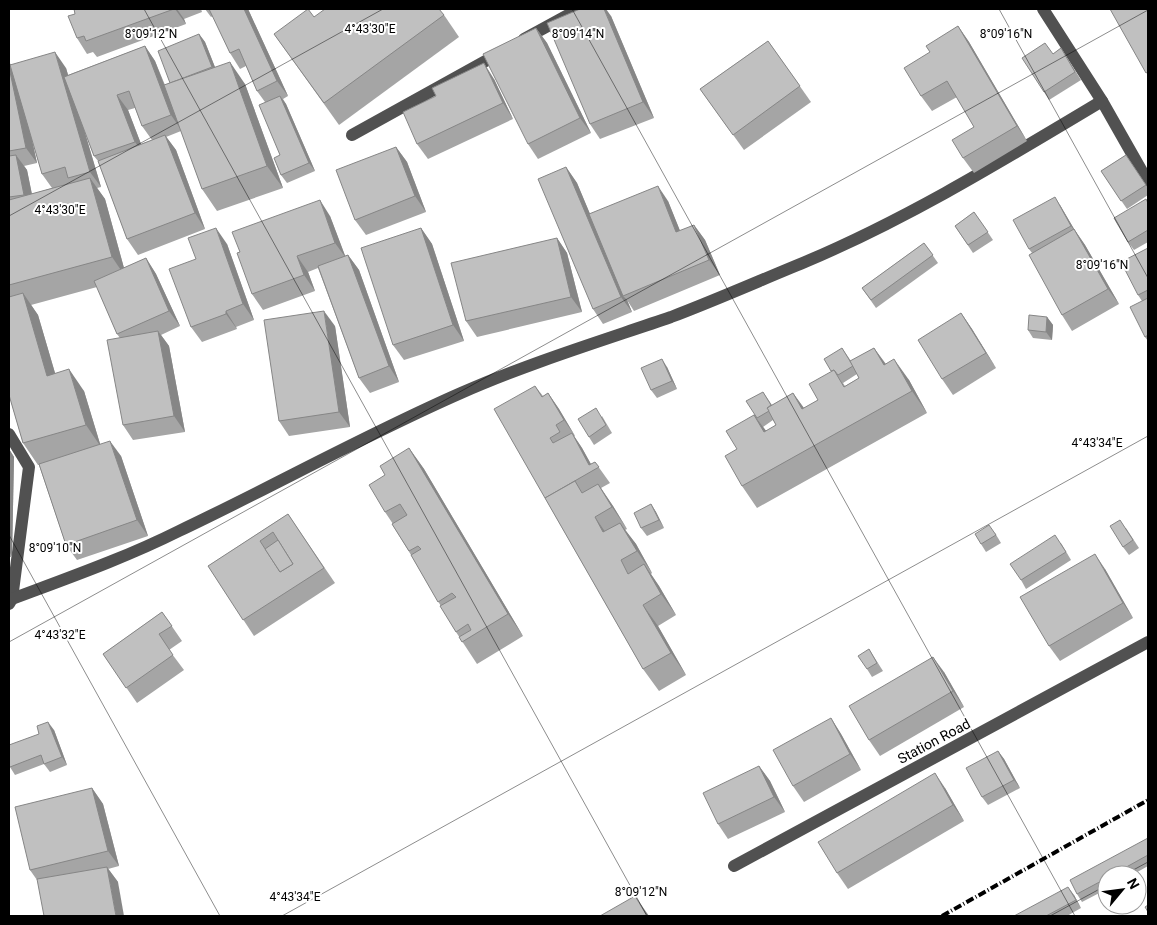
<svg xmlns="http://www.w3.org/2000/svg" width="1157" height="925" viewBox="0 0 1157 925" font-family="Roboto,sans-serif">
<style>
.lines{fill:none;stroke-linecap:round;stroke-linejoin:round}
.minor{stroke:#515151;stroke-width:12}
.rail{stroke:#000;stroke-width:4;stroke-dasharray:8 2.5 1 2.5;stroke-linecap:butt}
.wall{fill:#a5a5a5;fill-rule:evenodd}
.shaded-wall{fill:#868686}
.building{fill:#c0c0c0;stroke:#868686;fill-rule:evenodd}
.ticks{fill:none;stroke:#000;stroke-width:1;stroke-opacity:0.45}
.labels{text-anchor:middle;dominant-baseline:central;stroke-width:4;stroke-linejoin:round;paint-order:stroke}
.street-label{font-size:14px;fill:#000;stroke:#fff}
.ticks-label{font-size:12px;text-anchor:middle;fill:#000;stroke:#fff;stroke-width:4;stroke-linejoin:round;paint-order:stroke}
</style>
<rect width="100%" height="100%" fill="#fff"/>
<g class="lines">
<g class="minor">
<path d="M 1043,9 L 1102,101 L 1148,182"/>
<path d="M 524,39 L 579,9"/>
<path d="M 352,135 L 500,53"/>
<path d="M 9,434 L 29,467 L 12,599 L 9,604"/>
<path d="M 12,599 C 68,578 125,558 179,531 C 274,486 365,435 461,393 C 529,363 601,341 671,317 C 716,300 761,280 805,262 C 909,218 1005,159 1102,101"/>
<path d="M 734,866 L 1148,642"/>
</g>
<path class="rail" d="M 942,916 L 1148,800"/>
</g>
<g class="wall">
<path d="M 74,9 L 201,9 L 202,12 L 184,19 L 186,24 L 97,57 L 93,52 L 87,54 L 77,38 L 75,14 Z"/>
<path d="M 205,9 L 248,9 L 288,96 L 283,99 L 286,104 L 315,171 L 287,183 L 281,175 L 280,155 L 265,102 L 257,91 L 246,66 L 240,69 L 230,53 L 213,16 L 211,17 Z"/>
<path d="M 444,15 L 459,37 L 339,125 L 274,34 L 314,17 Z"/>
<path d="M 611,16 L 654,118 L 600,139 L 590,124 Z"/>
<path d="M 958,26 L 969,42 L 1027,141 L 974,173 L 963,158 L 974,127 L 957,97 L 932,111 L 921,96 L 930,52 Z"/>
<path d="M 536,28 L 547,43 L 591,133 L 538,159 L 528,144 Z"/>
<path d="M 199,34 L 205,42 L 215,67 L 245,84 L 283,188 L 217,211 L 202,189 L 181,131 L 166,137 L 176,150 L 205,229 L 138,255 L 127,239 L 98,161 L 94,156 L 83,127 L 101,187 L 97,188 L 105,199 L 124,268 L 146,258 L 156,274 L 180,326 L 161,335 L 169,346 L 185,432 L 133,440 L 123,425 L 120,338 L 117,334 L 97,287 L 31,305 L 38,315 L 55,373 L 84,391 L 100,444 L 121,456 L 148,536 L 77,560 L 66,545 L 39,465 L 38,465 L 23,443 L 9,395 L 9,62 L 11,65 L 66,68 L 68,75 L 145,46 L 155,61 L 165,85 L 170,83 ZM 135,108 L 142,126 L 152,140 L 141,144 L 128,110 ZM 31,136 L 42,174 L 52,188 L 32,194 L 27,170 L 24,166 L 37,163 Z"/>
<path d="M 768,41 L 811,102 L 744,150 L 700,89 Z"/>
<path d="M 1061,48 L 1081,80 L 1049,100 L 1044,92 L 1053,54 Z"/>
<path d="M 494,79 L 513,119 L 428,159 L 417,144 Z"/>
<path d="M 396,147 L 407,162 L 426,212 L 366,235 L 355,220 Z"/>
<path d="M 1126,155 L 1148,188 L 1148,195 L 1127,209 L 1101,171 Z"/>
<path d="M 566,167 L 577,183 L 590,214 L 668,201 L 680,231 L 694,225 L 705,240 L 720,275 L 634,311 L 627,300 L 632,312 L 603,324 L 593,309 Z"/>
<path d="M 1148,202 L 1148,242 L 1134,250 L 1128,242 Z"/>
<path d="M 1060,205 L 1074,229 L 1085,245 L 1119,304 L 1072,331 L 1062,315 L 1032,253 L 1029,249 Z"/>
<path d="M 974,212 L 993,240 L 973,253 L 955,226 Z"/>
<path d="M 330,216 L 345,256 L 348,255 L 359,270 L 399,382 L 370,393 L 359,378 L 318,268 L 308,272 L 315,291 L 263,310 L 252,294 Z"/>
<path d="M 421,228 L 432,244 L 464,341 L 404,360 L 393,345 Z"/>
<path d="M 557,238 L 567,253 L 582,312 L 477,337 L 466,321 Z"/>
<path d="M 924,243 L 938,263 L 876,308 L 862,288 Z"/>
<path d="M 227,244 L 254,320 L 236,327 L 237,329 L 202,342 L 191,327 L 196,259 Z"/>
<path d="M 1148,248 L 1148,341 L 1145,337 L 1142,301 L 1138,295 Z"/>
<path d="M 961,313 L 972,329 L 996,368 L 953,395 L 942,379 Z"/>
<path d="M 1047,317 L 1053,325 L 1052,340 L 1033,338 L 1028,330 Z"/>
<path d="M 335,326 L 350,427 L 289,436 L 279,421 Z"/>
<path d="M 842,348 L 851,361 L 874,348 L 886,364 L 909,380 L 927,413 L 757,508 L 742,486 L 737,449 L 754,415 L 763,392 L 772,405 L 793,393 L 804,408 L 818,400 ZM 857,374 L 859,378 L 845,386 L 843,383 ZM 773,420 L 776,425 L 766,431 L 763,427 Z"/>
<path d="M 667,367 L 677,389 L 657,398 L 651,390 Z"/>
<path d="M 535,386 L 543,396 L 548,393 L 559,409 L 575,436 L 574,436 L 582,448 L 591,464 L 595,462 L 610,483 L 601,488 L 613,506 L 627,529 L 625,530 L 636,544 L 652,573 L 651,574 L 659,586 L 676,615 L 658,626 L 686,675 L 659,691 L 643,669 L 545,498 Z"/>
<path d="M 602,416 L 612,433 L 594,445 L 589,437 Z"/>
<path d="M 409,448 L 424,469 L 523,636 L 477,664 L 456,632 L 411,555 L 392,524 L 393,524 L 385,512 L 385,475 Z"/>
<path d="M 9,449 L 14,457 L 12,557 L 9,557 Z"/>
<path d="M 651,504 L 656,512 L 664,528 L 647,536 L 641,528 Z"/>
<path d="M 288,514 L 335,583 L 254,636 L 208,566 Z"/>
<path d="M 1126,528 L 1139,548 L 1129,555 L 1123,547 Z"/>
<path d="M 995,533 L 1001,543 L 986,552 L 981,544 Z"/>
<path d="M 1061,543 L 1071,560 L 1026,589 L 1021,580 Z"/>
<path d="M 1105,569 L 1133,618 L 1060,661 L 1049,646 Z"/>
<path d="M 162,612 L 182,641 L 169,650 L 184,670 L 137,703 L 103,654 Z"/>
<path d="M 869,649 L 883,671 L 872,677 L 867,669 Z"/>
<path d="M 944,672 L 964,707 L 880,756 L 869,740 Z"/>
<path d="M 831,718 L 841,734 L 861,770 L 804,802 L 793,786 Z"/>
<path d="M 54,730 L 67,765 L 50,772 L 44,764 L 15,775 L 10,767 Z"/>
<path d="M 998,751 L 1004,759 L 1020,788 L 988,805 L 982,797 Z"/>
<path d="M 759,766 L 770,781 L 785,812 L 728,839 L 718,824 Z"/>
<path d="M 92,788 L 103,804 L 119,866 L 108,869 L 118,882 L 37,880 L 30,870 Z"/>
<path d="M 945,788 L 964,821 L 848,889 L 837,873 Z"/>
<path d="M 1148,838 L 1148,866 L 1132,875 L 1107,875 L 1107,889 L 1082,902 L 1077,894 Z"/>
<path d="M 1074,895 L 1081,908 L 1067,916 L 1014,916 Z"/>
</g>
<g class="shaded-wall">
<path d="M 175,9 L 177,9 L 184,19 L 186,24 Z"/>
<path d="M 244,9 L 248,9 L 288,96 L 277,81 Z"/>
<path d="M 604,9 L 606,9 L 611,16 L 654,118 L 643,102 Z"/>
<path d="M 958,26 L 969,42 L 1027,141 L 1017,126 Z"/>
<path d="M 536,28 L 547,43 L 591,133 L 580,118 Z"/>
<path d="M 199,34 L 205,42 L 218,75 L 212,67 Z"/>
<path d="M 145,46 L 155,61 L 182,131 L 171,115 Z"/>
<path d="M 55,52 L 66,68 L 101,187 L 90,172 Z"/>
<path d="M 9,62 L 18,75 L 37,163 L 26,148 L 9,67 Z"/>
<path d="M 230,62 L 245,84 L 283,188 L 267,166 Z"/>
<path d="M 484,63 L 494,79 L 513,119 L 503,103 Z"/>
<path d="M 117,95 L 128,110 L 146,157 L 135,142 Z"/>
<path d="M 280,96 L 286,104 L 315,171 L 309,163 Z"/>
<path d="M 165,135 L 176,150 L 205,229 L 195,213 Z"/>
<path d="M 396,147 L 407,162 L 426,212 L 415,196 Z"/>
<path d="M 16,155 L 27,170 L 35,210 L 24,195 Z"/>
<path d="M 566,167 L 577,183 L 624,295 L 623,296 L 627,300 L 632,312 L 621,297 Z"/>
<path d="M 90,178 L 105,199 L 127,279 L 112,257 Z"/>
<path d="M 658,186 L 668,201 L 687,248 L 676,232 Z"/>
<path d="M 1055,197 L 1060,205 L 1077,234 L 1071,226 Z"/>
<path d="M 320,200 L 330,216 L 346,258 L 335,243 Z"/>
<path d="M 694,225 L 705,240 L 720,275 L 709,260 Z"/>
<path d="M 216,228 L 227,244 L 254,320 L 243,304 Z"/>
<path d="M 421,228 L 432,244 L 464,341 L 453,325 Z"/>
<path d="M 1074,229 L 1085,245 L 1119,304 L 1108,289 Z"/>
<path d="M 557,238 L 567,253 L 582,312 L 571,297 Z"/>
<path d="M 348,255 L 359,270 L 399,382 L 389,366 Z"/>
<path d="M 297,256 L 308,272 L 315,291 L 304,275 Z"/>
<path d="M 146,258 L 156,274 L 180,326 L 169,311 Z"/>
<path d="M 23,293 L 38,315 L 62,397 L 47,376 Z"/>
<path d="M 226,311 L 236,327 L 237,329 L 226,314 Z"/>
<path d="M 324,311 L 335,326 L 350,427 L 339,412 Z"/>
<path d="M 961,313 L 972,329 L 996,368 L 986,353 Z"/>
<path d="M 1047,317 L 1053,325 L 1052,340 L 1046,332 Z"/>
<path d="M 158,331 L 169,346 L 185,432 L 174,416 Z"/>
<path d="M 874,348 L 889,369 L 884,365 Z"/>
<path d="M 662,359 L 667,367 L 677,389 L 672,381 Z"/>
<path d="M 894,359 L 909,380 L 927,413 L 912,391 Z"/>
<path d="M 69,369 L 84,391 L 101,447 L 86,425 Z"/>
<path d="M 548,393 L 559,409 L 575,436 L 564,420 Z"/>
<path d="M 793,393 L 808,414 L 802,409 Z"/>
<path d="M 754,415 L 770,436 L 764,432 Z"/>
<path d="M 572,433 L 582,448 L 594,470 L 589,465 Z"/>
<path d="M 110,441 L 121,456 L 148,536 L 137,520 Z"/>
<path d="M 409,448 L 424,469 L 523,636 L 508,614 Z"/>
<path d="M 9,449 L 14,457 L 12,557 L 9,551 Z"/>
<path d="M 598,484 L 613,506 L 627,529 L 612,507 Z"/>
<path d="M 651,504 L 656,512 L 664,528 L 659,520 Z"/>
<path d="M 595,517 L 610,539 L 603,532 Z"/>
<path d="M 620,523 L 636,544 L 652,573 L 637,551 Z"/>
<path d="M 1095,554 L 1105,569 L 1133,618 L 1123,603 Z"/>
<path d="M 644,564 L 659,586 L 676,615 L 661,594 Z"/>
<path d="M 643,605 L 658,626 L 686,675 L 671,653 Z"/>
<path d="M 933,657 L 944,672 L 964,707 L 953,691 Z"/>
<path d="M 831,718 L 841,734 L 861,770 L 850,754 Z"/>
<path d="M 48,722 L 54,730 L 67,765 L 62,757 Z"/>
<path d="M 998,751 L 1004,759 L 1020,788 L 1014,780 Z"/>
<path d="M 759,766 L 770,781 L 785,812 L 774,797 Z"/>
<path d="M 935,773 L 945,788 L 964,821 L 953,805 Z"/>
<path d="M 92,788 L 103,804 L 119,866 L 108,851 Z"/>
<path d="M 107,867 L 118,882 L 124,916 L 116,916 Z"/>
<path d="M 1068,887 L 1074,895 L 1081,908 L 1076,900 Z"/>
<path d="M 635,896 L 649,916 L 647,916 Z"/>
</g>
<g class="building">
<path d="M 74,9 L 174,9 L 86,41 L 84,36 L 77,38 L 68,16 L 75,14 Z"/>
<path d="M 209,9 L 244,9 L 277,81 L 257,91 L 239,49 L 230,53 Z"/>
<path d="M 308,9 L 314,17 L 325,9 L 439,9 L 444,15 L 324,103 L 274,34 Z"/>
<path d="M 580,9 L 604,9 L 643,102 L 590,124 L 547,23 Z"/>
<path d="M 1110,9 L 1148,9 L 1148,72 L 1146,73 Z"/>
<path d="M 958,26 L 1017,126 L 963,158 L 952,140 L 974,127 L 947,81 L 921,96 L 904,68 L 930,52 L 926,46 Z"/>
<path d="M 536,28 L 580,118 L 528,144 L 483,54 Z"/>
<path d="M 199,34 L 212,67 L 170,83 L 158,51 Z"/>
<path d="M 768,41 L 800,86 L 733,135 L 700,89 Z"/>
<path d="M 1045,43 L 1053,54 L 1061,48 L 1075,72 L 1044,92 L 1022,58 Z"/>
<path d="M 145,46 L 171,115 L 142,126 L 129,91 L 117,95 L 135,142 L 94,156 L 64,77 Z"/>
<path d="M 55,52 L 90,172 L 68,178 L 65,167 L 42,174 L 10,65 Z"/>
<path d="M 230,62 L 267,166 L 202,189 L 164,85 Z"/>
<path d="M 484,63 L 503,103 L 417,144 L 403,112 L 436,96 L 432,88 Z"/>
<path d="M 9,67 L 26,148 L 9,151 Z"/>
<path d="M 280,96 L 309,163 L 281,175 L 274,158 L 280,155 L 259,105 Z"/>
<path d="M 165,135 L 195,213 L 127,239 L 98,161 Z"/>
<path d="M 396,147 L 415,196 L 355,220 L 336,170 Z"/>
<path d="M 16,155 L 24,195 L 9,197 L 9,156 Z"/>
<path d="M 1126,155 L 1146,185 L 1121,201 L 1101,171 Z"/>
<path d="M 566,167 L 621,297 L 593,309 L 538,179 Z"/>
<path d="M 90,178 L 112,257 L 9,285 L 9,200 Z"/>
<path d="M 658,186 L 676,232 L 694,225 L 709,260 L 623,296 L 589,214 Z"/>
<path d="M 1055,197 L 1071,226 L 1029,249 L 1013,220 Z"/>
<path d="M 1146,199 L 1148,203 L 1148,230 L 1128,242 L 1114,218 Z"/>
<path d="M 320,200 L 335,243 L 297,256 L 304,275 L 252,294 L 237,253 L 240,252 L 232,232 Z"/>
<path d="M 974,212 L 988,232 L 968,245 L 955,226 Z"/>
<path d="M 216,228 L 243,304 L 226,311 L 226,314 L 191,327 L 169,269 L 196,259 L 188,238 Z"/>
<path d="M 421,228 L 453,325 L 393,345 L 361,248 Z"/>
<path d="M 1074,229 L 1108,289 L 1062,315 L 1029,255 Z"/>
<path d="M 557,238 L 571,297 L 466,321 L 451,263 Z"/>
<path d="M 924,243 L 933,255 L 871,300 L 862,288 Z"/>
<path d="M 1148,248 L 1148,290 L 1138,295 L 1121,262 Z"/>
<path d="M 348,255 L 389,366 L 359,378 L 318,266 Z"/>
<path d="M 146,258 L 169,311 L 117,334 L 94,281 Z"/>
<path d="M 23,293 L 47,376 L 69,369 L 86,425 L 23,443 L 9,395 L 9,297 Z"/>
<path d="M 1148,298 L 1148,335 L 1145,337 L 1130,307 Z"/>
<path d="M 324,311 L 339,412 L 279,421 L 264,320 Z"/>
<path d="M 961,313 L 986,353 L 942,379 L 918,340 Z"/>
<path d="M 1029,315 L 1047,317 L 1046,332 L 1028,330 Z"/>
<path d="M 158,331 L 174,416 L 123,425 L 107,340 Z"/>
<path d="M 842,348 L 853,366 L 838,375 L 834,370 L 831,371 L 824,359 Z"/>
<path d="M 874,348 L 884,365 L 894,359 L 912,391 L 742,486 L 725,456 L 737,449 L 726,431 L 754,415 L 764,432 L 776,425 L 767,408 L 793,393 L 802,409 L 818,400 L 809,384 L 834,370 L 844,387 L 859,378 L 850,361 Z"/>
<path d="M 662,359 L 672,381 L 651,390 L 641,368 Z"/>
<path d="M 535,386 L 542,397 L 548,393 L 564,420 L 556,425 L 560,432 L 550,438 L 553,443 L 572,433 L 589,465 L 595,462 L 599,467 L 545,498 L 494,409 Z"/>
<path d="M 763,392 L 771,405 L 767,408 L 769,411 L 757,418 L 746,401 Z"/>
<path d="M 596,408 L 606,425 L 589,437 L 578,419 Z"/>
<path d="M 110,441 L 137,520 L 66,545 L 39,464 Z"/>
<path d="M 409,448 L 508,614 L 462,642 L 459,637 L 471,630 L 468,624 L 456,632 L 440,606 L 456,597 L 452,593 L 438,602 L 411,555 L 421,549 L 418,546 L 409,551 L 392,524 L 407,515 L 400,504 L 385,512 L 369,485 L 385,475 L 380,466 Z"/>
<path d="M 575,481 L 582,493 L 598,484 L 612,507 L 595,517 L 603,532 L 620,523 L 637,551 L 621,560 L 628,574 L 644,564 L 661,594 L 643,605 L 671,653 L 643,669 L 545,498 Z"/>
<path d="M 651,504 L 659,520 L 641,528 L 634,513 Z"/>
<path d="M 288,514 L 324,568 L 243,620 L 208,566 ZM 273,532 L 293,564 L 280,572 L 260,541 Z"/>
<path d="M 1120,520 L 1133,540 L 1123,547 L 1110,526 Z"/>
<path d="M 989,525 L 996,535 L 981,544 L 975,534 Z"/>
<path d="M 1055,535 L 1066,552 L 1021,580 L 1010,564 Z"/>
<path d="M 278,540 L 293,564 L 280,572 L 265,549 Z"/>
<path d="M 1095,554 L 1123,603 L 1049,646 L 1020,597 Z"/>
<path d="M 162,612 L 172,626 L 159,634 L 173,655 L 126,688 L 103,654 Z"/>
<path d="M 869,649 L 877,663 L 867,669 L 858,656 Z"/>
<path d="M 933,657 L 953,691 L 869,740 L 849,706 Z"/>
<path d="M 831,718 L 850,754 L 793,786 L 773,750 Z"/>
<path d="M 48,722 L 62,757 L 44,764 L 41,755 L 10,767 L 9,765 L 9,745 L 39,734 L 37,726 Z"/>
<path d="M 998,751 L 1014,780 L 982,797 L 966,768 Z"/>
<path d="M 759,766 L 774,797 L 718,824 L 703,793 Z"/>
<path d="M 935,773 L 953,805 L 837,873 L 818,842 Z"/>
<path d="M 92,788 L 108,851 L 30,870 L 15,807 Z"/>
<path d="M 1148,838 L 1148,855 L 1112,875 L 1107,875 L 1107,878 L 1077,894 L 1070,880 Z"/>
<path d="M 107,867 L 116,916 L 44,916 L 37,879 Z"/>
<path d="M 1068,887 L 1076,900 L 1046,916 L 1014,916 Z"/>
<path d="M 635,896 L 647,916 L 600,916 Z"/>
<path d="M 1148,905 L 1148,912 L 1145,907 Z"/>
</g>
<path class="ticks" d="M 144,9 L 647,916M 572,9 L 1075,916M 999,9 L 1148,278M 9,216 L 383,9M 9,535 L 220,916M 9,642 L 1148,10M 1124,875 L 1148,862M 282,916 L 1148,436M 1050,916 L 1107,885"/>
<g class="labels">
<g class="street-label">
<text transform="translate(934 741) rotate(-28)">Station Road</text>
</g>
</g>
<g class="ticks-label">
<text x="370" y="33">4°43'30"E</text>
<text x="151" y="38">8°09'12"N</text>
<text x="578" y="38">8°09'14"N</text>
<text x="1006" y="38">8°09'16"N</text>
<text x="60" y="214">4°43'30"E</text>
<text x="1102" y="269">8°09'16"N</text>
<text x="1097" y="447">4°43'34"E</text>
<text x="55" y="552">8°09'10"N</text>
<text x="60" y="639">4°43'32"E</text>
<text x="641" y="896">8°09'12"N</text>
<text x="295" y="901">4°43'34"E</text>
</g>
<rect width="1157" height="925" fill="none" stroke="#000000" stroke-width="20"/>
<g transform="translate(1122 890) rotate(61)"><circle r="24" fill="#ffffff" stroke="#999999"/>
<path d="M0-4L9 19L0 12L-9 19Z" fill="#000000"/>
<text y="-8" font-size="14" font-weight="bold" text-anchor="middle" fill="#000000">N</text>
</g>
</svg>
